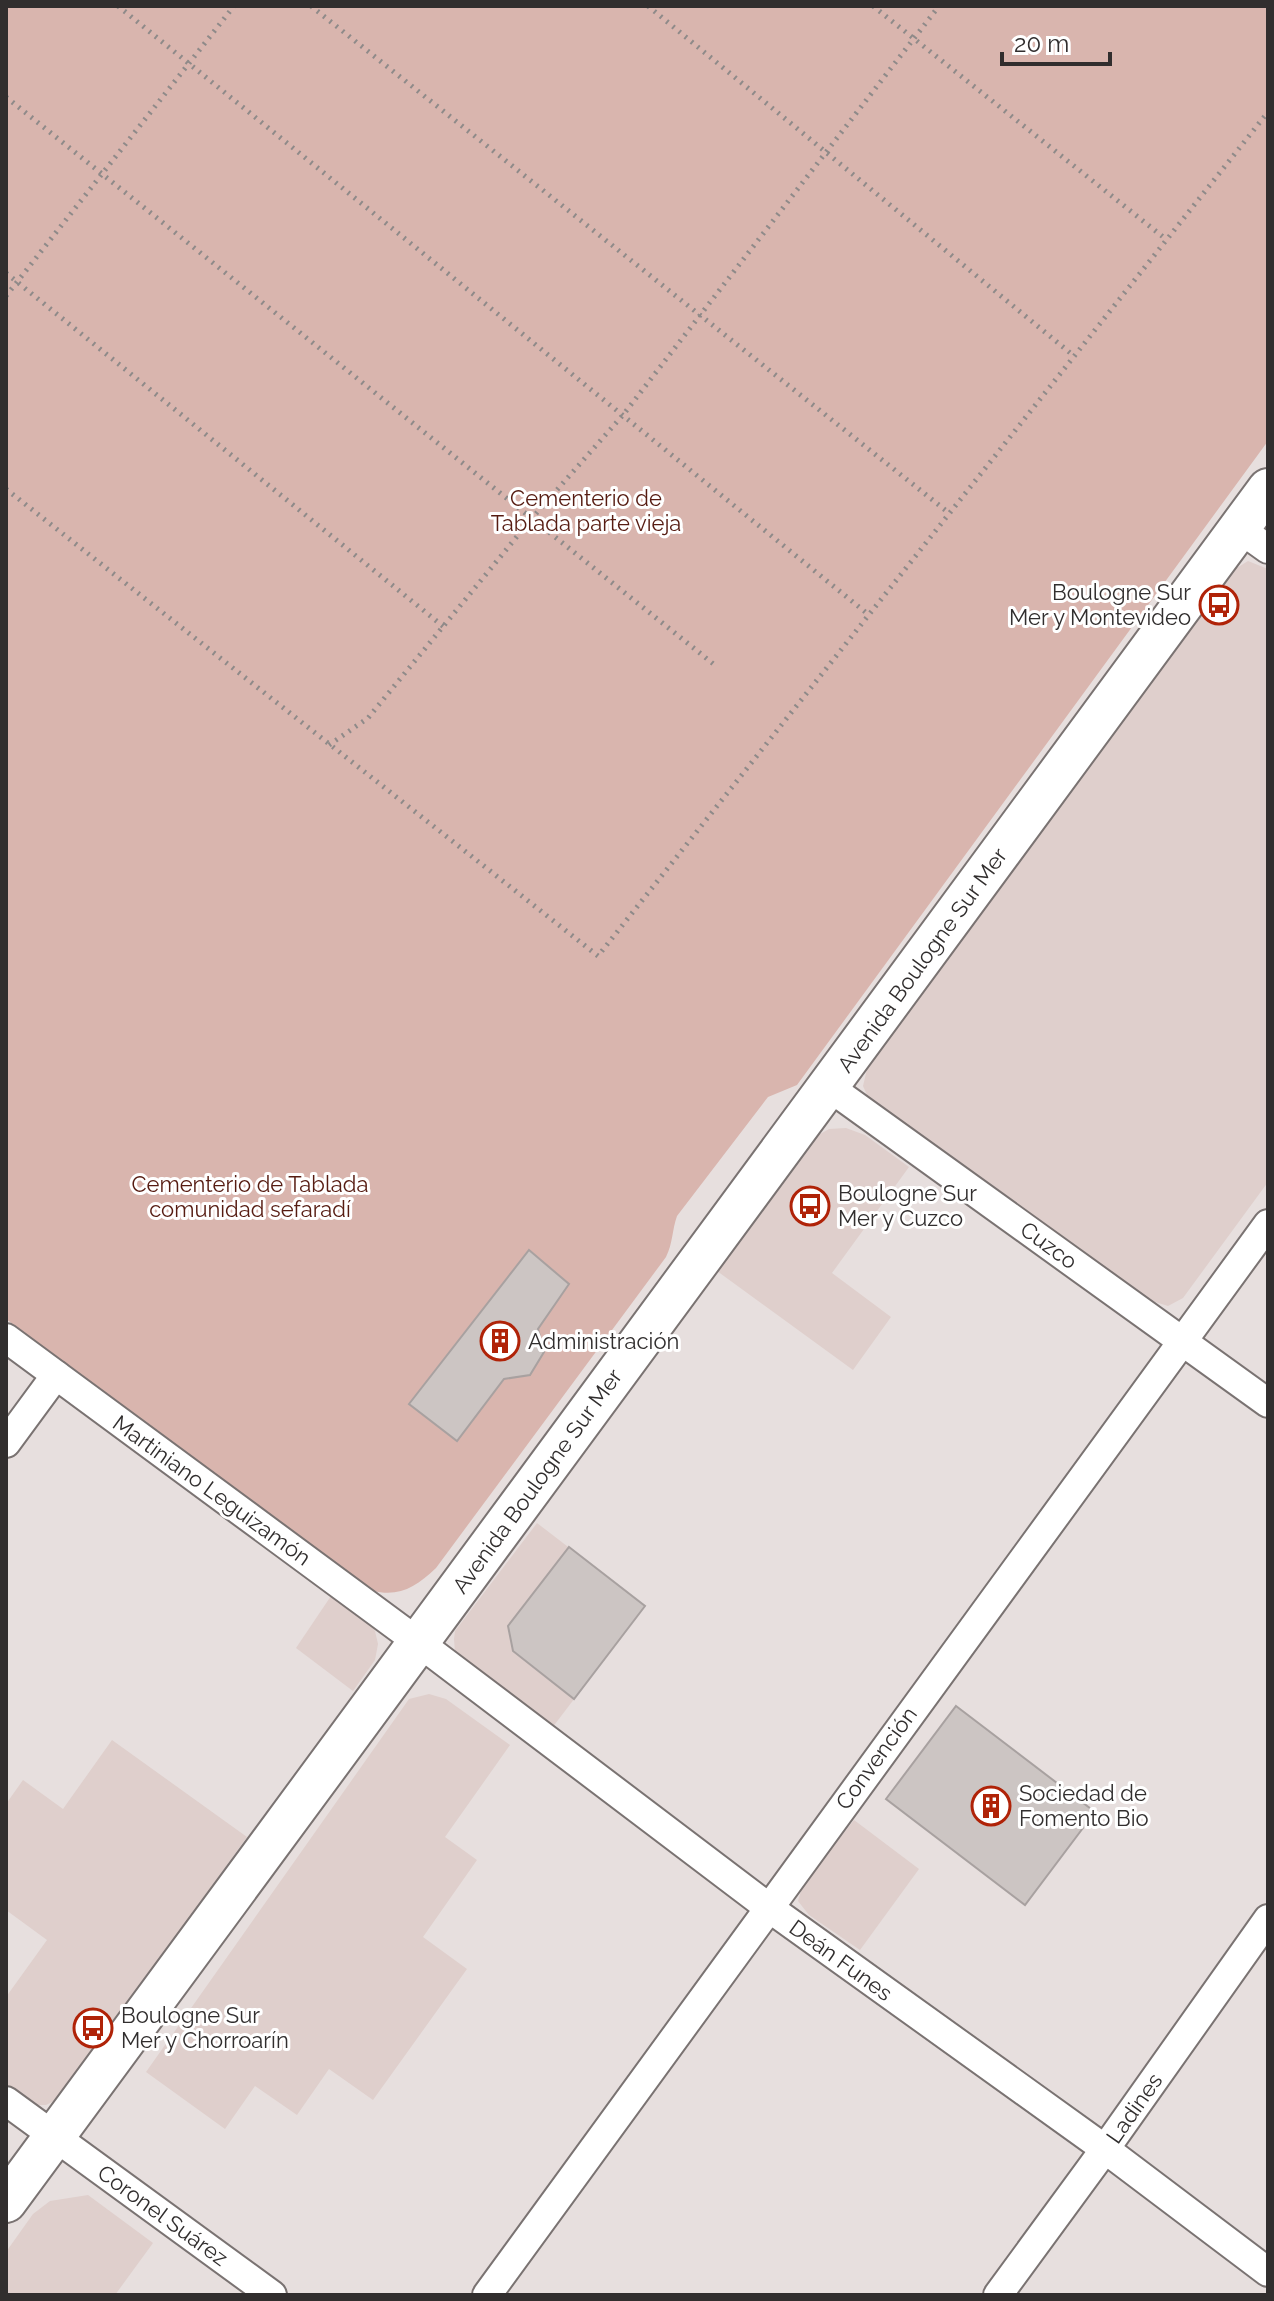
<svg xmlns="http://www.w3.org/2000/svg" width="1274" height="2301" viewBox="0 0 1274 2301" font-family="Raleway,sans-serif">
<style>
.built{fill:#dfcfcc}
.green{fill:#d9b5ae}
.building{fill:#ccc5c3;stroke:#a8a1a0;stroke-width:2}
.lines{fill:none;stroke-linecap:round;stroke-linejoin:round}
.minor-casing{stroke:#7a7372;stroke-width:32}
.secondary-casing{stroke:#7a7372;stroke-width:44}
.path{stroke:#8f8a89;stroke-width:5;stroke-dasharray:2 6;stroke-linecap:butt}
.minor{stroke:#fff;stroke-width:28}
.secondary{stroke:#fff;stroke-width:40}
.labels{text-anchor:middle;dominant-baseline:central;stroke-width:6;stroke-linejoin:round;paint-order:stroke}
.park-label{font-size:22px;fill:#561b11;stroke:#fff}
.poi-label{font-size:22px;fill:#312e2e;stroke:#fff;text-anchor:start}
.street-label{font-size:22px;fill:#312e2e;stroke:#fff}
</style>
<rect width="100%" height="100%" fill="#e7dfde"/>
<g class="built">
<path d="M 1248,561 L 1268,569 L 1268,1182 L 1183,1298 L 1168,1306 L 1152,1301 L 872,1106 L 863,1086 L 868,1065 L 1232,571 Z"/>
<path d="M 846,1128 L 865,1135 L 909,1167 L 832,1273 L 891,1317 L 853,1370 L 717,1271 L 813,1138 L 829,1129 Z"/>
<path d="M 537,1523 L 645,1606 L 549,1732 L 463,1667 L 455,1652 L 454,1639 L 455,1631 Z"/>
<path d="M 331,1596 L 369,1623 L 375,1631 L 378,1644 L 375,1660 L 353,1691 L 296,1648 Z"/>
<path d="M 429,1694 L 446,1699 L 510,1745 L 445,1837 L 477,1860 L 423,1937 L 467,1969 L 373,2100 L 329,2069 L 297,2115 L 255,2086 L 225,2129 L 146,2072 L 409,1699 Z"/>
<path d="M 112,1740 L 247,1837 L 60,2098 L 46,2105 L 32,2105 L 6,2092 L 6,1997 L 47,1940 L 6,1910 L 6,1804 L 23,1780 L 63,1809 Z"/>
<path d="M 854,1820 L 919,1869 L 860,1950 L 809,1915 L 798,1901 L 803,1884 Z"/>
<path d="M 88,2195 L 153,2243 L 115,2295 L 6,2295 L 6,2252 L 33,2214 L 50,2201 Z"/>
</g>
<path class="green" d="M 6,6 L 1268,6 L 1268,441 L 797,1085 L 768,1097 L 677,1216 C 672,1230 673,1243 666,1257 L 436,1568 C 416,1587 400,1597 373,1591 L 6,1319 Z"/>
<g class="building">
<path d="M 529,1250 L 569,1284 L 538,1329 L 544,1352 L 530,1375 L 504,1379 L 457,1441 L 409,1404 Z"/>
<path d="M 569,1547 L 645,1606 L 574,1699 L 513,1651 L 508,1626 Z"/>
<path d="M 956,1706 L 1095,1812 L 1025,1905 L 886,1799 Z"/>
</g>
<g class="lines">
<defs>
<g id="minor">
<path d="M 1240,529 L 1268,549"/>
<path d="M 829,1087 L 1268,1403"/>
<path d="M 6,1338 L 418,1642 L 768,1907 L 1105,2149 L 1268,2272"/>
<path d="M 6,1443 L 56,1375"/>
<path d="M 6,2101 L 272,2295"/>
<path d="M 487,2295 L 1268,1224"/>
<path d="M 998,2295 L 1105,2149 L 1268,1919"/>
</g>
<path id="secondary" d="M 6,2202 L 1268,489"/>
</defs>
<use href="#minor" class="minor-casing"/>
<use href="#secondary" class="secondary-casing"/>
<g class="path">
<path d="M 118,6 L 869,615"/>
<path d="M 311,6 L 949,513"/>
<path d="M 648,6 L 1074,356"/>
<path d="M 873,6 L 1167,240"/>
<path d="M 6,97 L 716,666"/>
<path d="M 6,273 L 444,627"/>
<path d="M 6,296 L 234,6"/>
<path d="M 6,489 L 598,956 L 1268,112"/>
<path d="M 329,745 L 368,718 L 533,517 L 623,415 L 939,6"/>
</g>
<use href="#minor" class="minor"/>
<use href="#secondary" class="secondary"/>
</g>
<defs>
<symbol id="bus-ring" viewBox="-11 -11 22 22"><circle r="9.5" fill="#fff" stroke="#b02308" stroke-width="1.5"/><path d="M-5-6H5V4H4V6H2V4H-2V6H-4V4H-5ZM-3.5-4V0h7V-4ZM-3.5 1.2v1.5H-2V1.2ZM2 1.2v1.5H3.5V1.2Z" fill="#b02308"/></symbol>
<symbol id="building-ring" viewBox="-11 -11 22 22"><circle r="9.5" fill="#fff" stroke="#b02308" stroke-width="1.5"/><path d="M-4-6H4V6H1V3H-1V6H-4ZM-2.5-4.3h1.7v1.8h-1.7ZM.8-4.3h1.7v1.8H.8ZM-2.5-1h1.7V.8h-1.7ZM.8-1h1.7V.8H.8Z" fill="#b02308"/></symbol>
</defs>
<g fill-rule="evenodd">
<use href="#bus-ring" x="1197" y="583" width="44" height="44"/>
<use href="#bus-ring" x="788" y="1184" width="44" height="44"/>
<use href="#building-ring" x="478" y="1319" width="44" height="44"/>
<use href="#building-ring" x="969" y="1784" width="44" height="44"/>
<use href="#bus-ring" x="71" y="2006" width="44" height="44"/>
</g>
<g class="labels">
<g class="park-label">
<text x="586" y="498">Cementerio de<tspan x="586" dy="25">Tablada parte vieja</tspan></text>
<text x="250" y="1184">Cementerio de Tablada<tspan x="250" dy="25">comunidad sefaradí</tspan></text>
</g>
<g class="poi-label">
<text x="1191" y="592" text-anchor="end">Boulogne Sur<tspan x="1191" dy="25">Mer y Montevideo</tspan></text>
<text x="838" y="1193">Boulogne Sur<tspan x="838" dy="25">Mer y Cuzco</tspan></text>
<text x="528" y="1341">Administración</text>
<text x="1019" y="1793">Sociedad de<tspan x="1019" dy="25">Fomento Bio</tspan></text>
<text x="121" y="2015">Boulogne Sur<tspan x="121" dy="25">Mer y Chorroarín</tspan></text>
</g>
<g class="street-label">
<text transform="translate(922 960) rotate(-54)">Avenida Boulogne Sur Mer</text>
<text transform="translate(1049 1245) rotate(36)">Cuzco</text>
<text transform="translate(537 1481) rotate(-54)">Avenida Boulogne Sur Mer</text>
<text transform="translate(212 1490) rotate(36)">Martiniano Leguizamón</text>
<text transform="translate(876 1758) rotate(-54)">Convención</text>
<text transform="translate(841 1960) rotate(36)">Deán Funes</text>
<text transform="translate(1134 2108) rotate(-55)">Ladines</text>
<text transform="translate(163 2215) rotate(36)">Coronel Suárez</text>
</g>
</g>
<rect width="1274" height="2301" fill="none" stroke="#312e2e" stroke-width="16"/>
<path d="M1002 52v12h108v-12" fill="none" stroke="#312e2e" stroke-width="4"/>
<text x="1014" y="52" font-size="24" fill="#312e2e" stroke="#ffffff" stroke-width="6" paint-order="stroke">20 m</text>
</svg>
